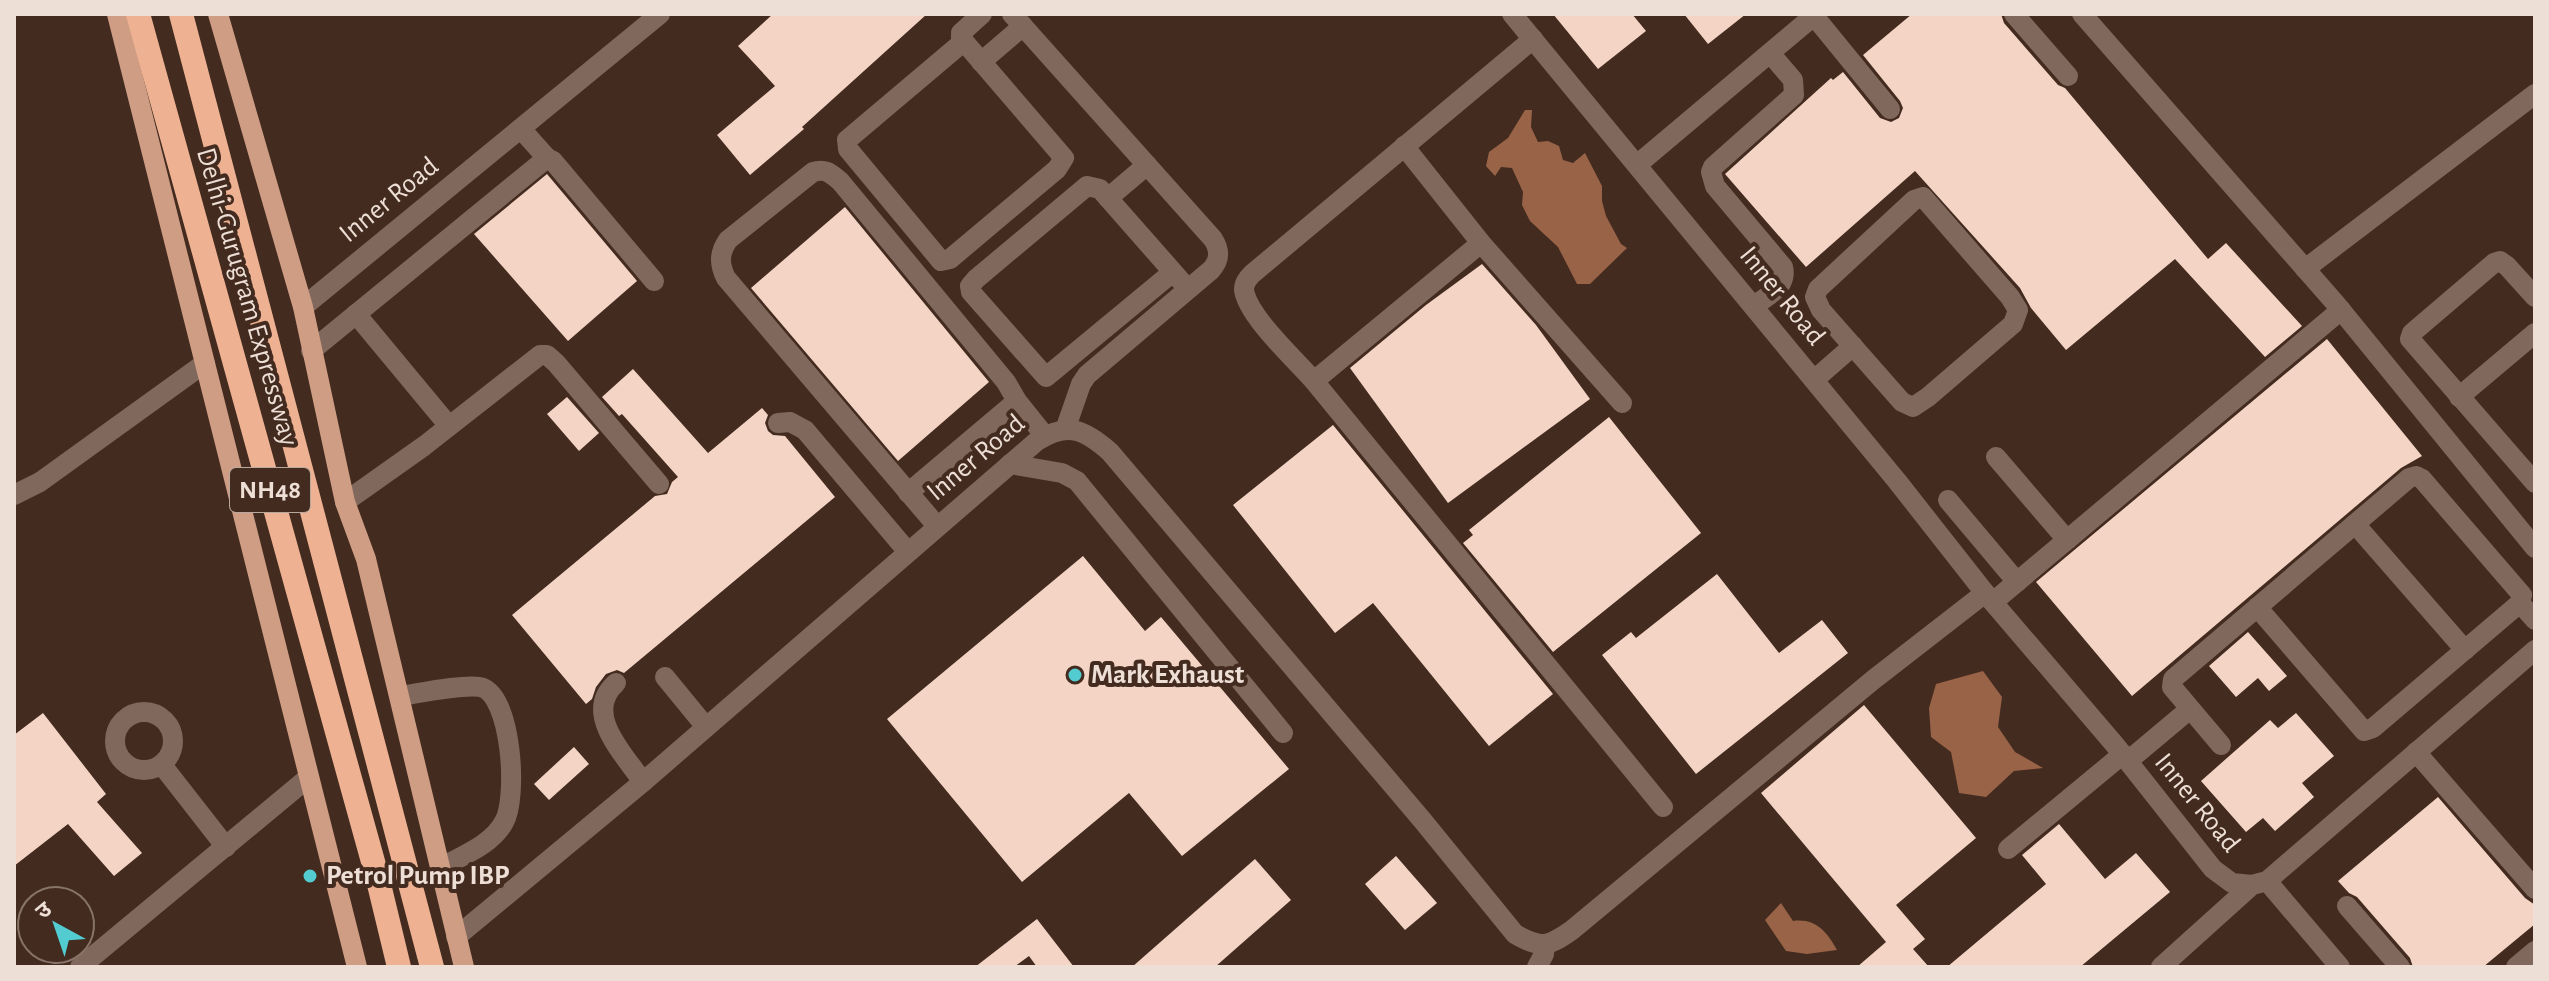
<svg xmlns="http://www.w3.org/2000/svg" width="2549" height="981" viewBox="0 0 2549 981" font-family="'Alegreya Sans','Noto Sans Devanagari',sans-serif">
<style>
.water{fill:#996347}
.building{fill:#f4d5c5}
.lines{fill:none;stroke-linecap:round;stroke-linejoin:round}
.minor{stroke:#81685c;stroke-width:20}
.major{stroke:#cf9d84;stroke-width:20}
.highway{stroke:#eeb293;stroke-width:24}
.poi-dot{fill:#52ccd0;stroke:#432b1f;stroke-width:3}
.labels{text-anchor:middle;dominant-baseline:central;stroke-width:8;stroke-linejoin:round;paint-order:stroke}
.shield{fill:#432b1f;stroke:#baa89f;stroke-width:2}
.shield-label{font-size:26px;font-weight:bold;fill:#edded6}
.street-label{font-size:28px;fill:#edded6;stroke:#432b1f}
.poi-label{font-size:28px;font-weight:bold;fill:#edded6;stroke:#432b1f;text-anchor:start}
</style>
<rect width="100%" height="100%" fill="#432b1f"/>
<g class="water">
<path d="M 1525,110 L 1532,110 L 1531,127 L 1538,142 L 1548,141 L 1559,146 L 1563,160 L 1573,163 L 1585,153 L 1602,186 L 1602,201 L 1606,216 L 1621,244 L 1627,248 L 1590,284 L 1577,284 L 1558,247 L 1530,221 L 1522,205 L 1523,192 L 1512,168 L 1501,167 L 1495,176 L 1486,166 L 1489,152 L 1508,138 Z"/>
<path d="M 1983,671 L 2002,697 L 1998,727 L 2015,752 L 2043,768 L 2014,771 L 1986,797 L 1959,793 L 1951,752 L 1931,737 L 1929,708 L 1936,684 Z"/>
<path d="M 1781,903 L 1793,921 C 1816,918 1827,932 1837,950 L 1807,954 L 1786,951 L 1765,920 Z"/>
</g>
<g class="building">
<path d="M 773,14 L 927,14 L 802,127 L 804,129 L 750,175 L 717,135 L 775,86 L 738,46 Z"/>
<path d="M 1553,14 L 1632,14 L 1646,31 L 1598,69 Z"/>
<path d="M 1684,14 L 1746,14 L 1708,44 Z"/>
<path d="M 1912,14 L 2001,14 L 2004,23 L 2058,85 L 2065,88 L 2208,259 L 2226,243 L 2302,326 L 2265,357 L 2175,259 L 2066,350 L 2031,308 L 2020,288 L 1915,171 L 1806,267 L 1725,174 L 1831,78 L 1833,80 L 1843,72 L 1880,118 L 1891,122 L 1899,118 L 1903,108 L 1900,101 L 1863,55 Z"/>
<path d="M 547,174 L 637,281 L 568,341 L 474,234 Z"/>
<path d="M 845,207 L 989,382 L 898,461 L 751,288 Z"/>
<path d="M 1482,264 L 1536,325 L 1590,399 L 1448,503 L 1350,368 L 1426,305 Z"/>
<path d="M 2327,339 L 2422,456 L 2401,468 L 2132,696 L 2036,582 Z"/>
<path d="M 633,369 L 708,453 L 762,408 L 768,415 L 765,423 L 768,431 L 773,435 L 785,436 L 835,497 L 624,673 L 617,670 L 606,674 L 596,687 L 592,699 L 586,704 L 512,615 L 655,496 L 667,494 L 672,482 L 678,477 L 622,414 L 619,416 L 602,397 Z"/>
<path d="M 567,397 L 599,433 L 579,451 L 547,414 Z"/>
<path d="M 1609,417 L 1701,533 L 1553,652 L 1463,543 L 1473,535 L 1469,530 Z"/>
<path d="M 1333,425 L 1553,694 L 1489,746 L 1373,603 L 1335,633 L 1233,505 Z"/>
<path d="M 1083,556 L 1145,631 L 1161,617 L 1289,769 L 1182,856 L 1129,793 L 1022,882 L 887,719 Z"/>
<path d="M 1717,574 L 1779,653 L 1822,620 L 1848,653 L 1696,774 L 1602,655 L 1631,632 L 1636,638 Z"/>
<path d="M 2248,632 L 2287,676 L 2269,691 L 2258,678 L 2236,697 L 2209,666 Z"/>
<path d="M 1864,705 L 1976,838 L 1896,905 L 1925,939 L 1913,949 L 1929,967 L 1857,967 L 1886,942 L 1761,793 Z"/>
<path d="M 43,713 L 106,794 L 97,802 L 142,853 L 114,876 L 68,824 L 14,866 L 14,735 Z"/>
<path d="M 2296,713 L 2334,756 L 2302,783 L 2314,797 L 2275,831 L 2263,818 L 2246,832 L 2201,781 L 2270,720 L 2278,728 Z"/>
<path d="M 574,747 L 589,764 L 549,800 L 534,784 Z"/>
<path d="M 2438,797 L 2525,898 L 2535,905 L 2535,924 L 2483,967 L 2413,967 L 2410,958 L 2357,897 L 2349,893 L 2338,881 Z"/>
<path d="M 2059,824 L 2105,879 L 2136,853 L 2170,892 L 2080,967 L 1947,967 L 2046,884 L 2022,855 Z"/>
<path d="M 1396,856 L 1437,903 L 1405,930 L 1365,884 Z"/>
<path d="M 1255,859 L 1291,900 L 1215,967 L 1132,967 Z"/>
<path d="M 1037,919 L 1074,967 L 1037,967 L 1029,956 L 1014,967 L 975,967 Z"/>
</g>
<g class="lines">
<g class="minor">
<path d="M 1012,14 L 1213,239 C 1220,250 1220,260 1211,270 L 1087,375 L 1081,384 L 1065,430"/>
<path d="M 1512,14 L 1897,481 L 1985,593 L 2115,745 L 2213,869 L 2232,883 L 2252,885"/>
<path d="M 2014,14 L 2068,76"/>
<path d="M 2082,14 L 2336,304 L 2535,548"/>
<path d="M 1814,16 L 1890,109"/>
<path d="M 1533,39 L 1252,274 C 1247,279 1244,283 1244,290 C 1248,317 1296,360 1314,381 L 1663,807"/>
<path d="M 963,42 L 847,140 L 848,149 L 941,261 L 950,259 L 1057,169 L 1064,158 L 961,38 L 961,33 L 982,14"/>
<path d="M 981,62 L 1023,26"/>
<path d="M 521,129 L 547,158"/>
<path d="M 1404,146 L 1481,243 L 1622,403"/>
<path d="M 1638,164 L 1816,14"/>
<path d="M 1923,197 L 2010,297 L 2018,310 L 2013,324 L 1928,397 L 1913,407 L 1902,402 L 1821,310 L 1815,297 L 1818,289 L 1914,200 Z"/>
<path d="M 1108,198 L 1147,165"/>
<path d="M 2305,269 L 2535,94"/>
<path d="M 1173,272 L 1046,377 L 971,292 L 970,286 L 976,279 L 1087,186 L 1100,189 L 1188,289"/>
<path d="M 2535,297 L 2507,266 L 2500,261 L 2494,263 L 2412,333 L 2410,339 L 2535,483"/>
<path d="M 1754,306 C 1768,295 1788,287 1783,267 L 1715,186 L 1711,172 L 1713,167 L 1794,95 L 1793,80 L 1770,53"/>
<path d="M 303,307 L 660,14"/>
<path d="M 356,314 L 449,426"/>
<path d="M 311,351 L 547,158 L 553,161 L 654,281"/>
<path d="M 1814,380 L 1853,346"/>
<path d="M 1314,381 L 1481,243"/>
<path d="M 2459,397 L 2535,333"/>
<path d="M 778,423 L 790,422 L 805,430 L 908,552"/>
<path d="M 1996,457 L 2067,540"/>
<path d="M 1010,464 L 1062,473 L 1077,481 L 1283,733"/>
<path d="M 908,493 L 1017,401"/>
<path d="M 14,495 L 40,482 L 205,363"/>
<path d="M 1948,500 L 2017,582"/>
<path d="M 345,502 L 424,446 L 540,355 L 547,355 L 556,363 L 659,484"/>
<path d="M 2355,524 L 2465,650"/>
<path d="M 937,526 L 726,278 C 719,264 719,253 728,240 L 813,172 C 825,168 830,173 840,181 L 1006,382 L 1017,401 L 1045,436"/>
<path d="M 1993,602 L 2341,310"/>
<path d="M 2520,603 L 2535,620"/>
<path d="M 665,677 L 706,727"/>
<path d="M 616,683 C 582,713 624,754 643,782"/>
<path d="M 400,696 C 420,693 462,684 480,687 C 512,693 518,799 504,822 C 492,845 461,856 440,868"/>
<circle cx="144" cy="741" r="29"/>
<path d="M 2221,745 L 2172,687 L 2173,679 C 2252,612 2330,545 2409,478 L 2416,476 L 2422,479 L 2522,595 L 2520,603 L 2373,728 L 2364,731 L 2257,607"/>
<path d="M 2416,752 L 2535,889"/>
<path d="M 2128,761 L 2190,709"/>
<path d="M 162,765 L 226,847"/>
<path d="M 2008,849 L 2123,754"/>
<path d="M 2267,881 L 2340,967"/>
<path d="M 2347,906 L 2400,967"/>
<path d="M 456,937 L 643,782 L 1037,441 C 1068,422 1084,429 1110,452 L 1423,821 L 1515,934 C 1541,949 1548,947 1572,930 L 1873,680 L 1985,593"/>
<path d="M 80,967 L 309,777"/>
<path d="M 1537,967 L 1544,954 L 1545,946"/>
<path d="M 2161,967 L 2252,885 L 2267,881 L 2535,650"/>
<path d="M 2516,967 L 2535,951"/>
</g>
<g class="major">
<path d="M 117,14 L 357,967"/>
<path d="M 218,14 L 303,307 L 345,502 L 366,559 L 464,967"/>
</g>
<g class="highway">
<path d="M 138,14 L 377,876 L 399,967"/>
<path d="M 181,14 L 432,967"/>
</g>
</g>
<g class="poi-dot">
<circle cx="1075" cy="675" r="8"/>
<circle cx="310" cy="876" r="8"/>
</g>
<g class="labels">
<rect class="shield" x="230" y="468" width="80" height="44" rx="6"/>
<g class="shield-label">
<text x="270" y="490">NH48</text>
</g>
<g class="street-label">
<text transform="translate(389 200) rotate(-39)">Inner Road</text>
<text transform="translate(1782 296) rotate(51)">Inner Road</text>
<text transform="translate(247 297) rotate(74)">Delhi-Gurugram Expressway</text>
<text transform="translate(976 458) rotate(-40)">Inner Road</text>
<text transform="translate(2197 803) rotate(51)">Inner Road</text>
</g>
<g class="poi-label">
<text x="1091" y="675">Mark Exhaust</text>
<text x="326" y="876">Petrol Pump IBP</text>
</g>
</g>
<rect width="2549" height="981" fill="none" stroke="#edded6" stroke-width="32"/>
<g transform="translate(56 925) rotate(320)"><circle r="38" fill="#432b1f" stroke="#877368" stroke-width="2"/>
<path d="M0-6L14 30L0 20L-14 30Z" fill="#52ccd0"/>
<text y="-12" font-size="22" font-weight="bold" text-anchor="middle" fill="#edded6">उ</text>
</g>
</svg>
